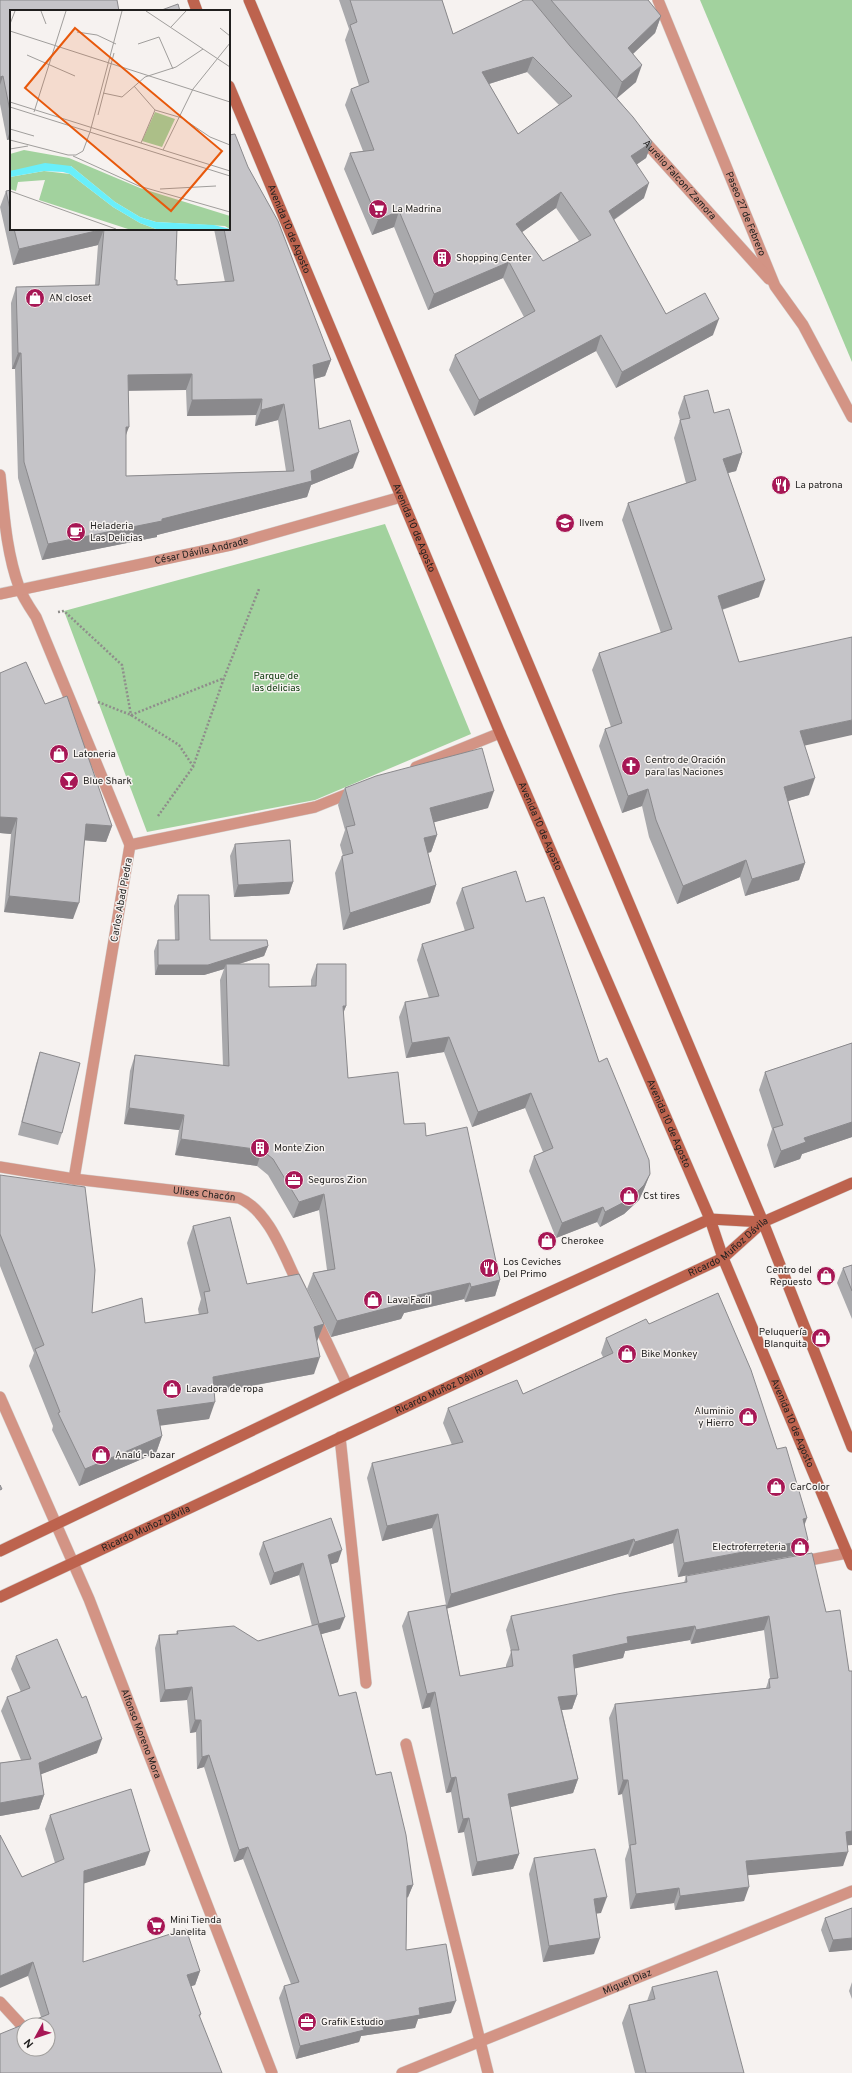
<svg xmlns="http://www.w3.org/2000/svg" width="852" height="2073" viewBox="0 0 852 2073" font-family="Overpass,sans-serif">
<style>
.green{fill:#a2d29e}
.lines{fill:none;stroke-linecap:round;stroke-linejoin:round}
.service-casing{stroke:#d4d0ce;stroke-width:12}
.minor-casing{stroke:#d4d0ce;stroke-width:12}
.secondary-casing{stroke:#d4d0ce;stroke-width:12}
.path{stroke:#8f8d8b;stroke-width:2.5;stroke-dasharray:2 2;stroke-linecap:butt}
.service{stroke:#d39485;stroke-width:11}
.minor{stroke:#d39485;stroke-width:11}
.secondary{stroke:#bd634e;stroke-width:11}
.wall{fill:#a9a9ac;fill-rule:evenodd}
.shaded-wall{fill:#8a898c}
.building{fill:#c5c4c8;stroke:#8a898c;fill-rule:evenodd}
.labels{text-anchor:middle;dominant-baseline:central;stroke-width:3;stroke-linejoin:round;paint-order:stroke}
.street-label{font-size:10px;fill:#201f1e;stroke:#f6f2f0}
.poi-label{font-size:10px;fill:#201f1e;stroke:#f6f2f0;text-anchor:start}
.park-label{font-size:10px;fill:#0a380a;stroke:#f6f2f0}
.inset-road{fill:none;stroke:#a09e9c;stroke-width:1}
.view{fill:#e8590c;fill-opacity:0.15;stroke:#e8590c;stroke-width:2}
.inset-edge{fill:none;stroke:#201f1e;stroke-width:2}
</style>
<rect width="100%" height="100%" fill="#f6f2f0"/>
<g class="green">
<path d="M 700,0 L 852,0 L 852,362 Z"/>
<path d="M 385,524 L 471,734 L 315,800 L 147,832 L 64,611 Z"/>
</g>
<g class="lines">
<defs>
<g id="service">
<path d="M 340,1437 L 366,1683"/>
<path d="M 799,1562 L 847,1553"/>
</g>
<g id="minor">
<path id="s1" d="M 658,0 L 775,286 L 803,325 L 852,417"/>
<path id="s2" d="M 640,136 L 769,279"/>
<path d="M 0,475 C 4,513 6,551 19,587 C 23,598 30,608 36,617 L 130,845 L 74,1179"/>
<path id="s3" d="M 0,594 L 231,545 L 401,497"/>
<path d="M 416,767 L 500,733"/>
<path d="M 130,845 L 315,807 L 355,791"/>
<path id="s4" d="M 0,1167 L 74,1179 L 239,1198 C 270,1211 285,1259 300,1288"/>
<path d="M 315,1317 L 347,1385"/>
<path id="s5" d="M 0,1397 L 89,1599 L 272,2073"/>
<path d="M 406,1744 L 488,2073"/>
<path d="M 0,2002 L 24,2028"/>
<path id="s6" d="M 402,2073 L 852,1891"/>
</g>
<g id="secondary">
<path d="M 193,0 L 197,11"/>
<path d="M 249,0 L 763,1222 L 852,1447"/>
<path id="s7" d="M 229,86 L 500,733 L 710,1219 L 723,1258 L 852,1565"/>
<path d="M 0,1551 L 347,1385 L 710,1219 L 763,1222"/>
<path id="s8" d="M 0,1597 L 723,1258 L 763,1222 L 852,1183"/>
</g>
</defs>
<use href="#service" class="service-casing"/>
<use href="#minor" class="minor-casing"/>
<use href="#secondary" class="secondary-casing"/>
<g class="path">
<path d="M 58,612 L 64,611 L 122,665 L 131,715 L 224,678"/>
<path d="M 98,702 L 131,715 L 179,745 L 193,766"/>
<path d="M 158,816 L 193,767 L 224,678 L 259,589"/>
</g>
<use href="#service" class="service"/>
<use href="#minor" class="minor"/>
<use href="#secondary" class="secondary"/>
</g>
<g class="wall">
<path d="M 0,0 L 11,11 L 11,139 L 7,140 L 0,104 Z"/>
<path d="M 339,0 L 442,0 L 453,34 L 524,0 L 648,0 L 661,16 L 655,33 L 633,54 L 636,82 L 617,98 L 652,142 L 646,158 L 637,164 L 644,198 L 614,220 L 666,314 L 713,335 L 616,388 L 596,351 L 474,416 L 449,370 L 455,355 L 524,317 L 503,278 L 428,310 L 394,227 L 372,235 L 344,169 L 350,153 L 363,151 L 345,105 L 351,89 L 359,86 L 345,40 L 349,29 ZM 527,72 L 559,105 L 518,134 L 489,84 ZM 556,208 L 579,241 L 543,261 L 522,232 Z"/>
<path d="M 248,167 L 331,360 L 325,376 L 314,379 L 319,429 L 353,468 L 311,485 L 307,497 L 157,535 L 157,537 L 42,560 L 18,478 L 15,369 L 12,369 L 11,303 L 16,287 L 95,285 L 98,245 L 13,265 L 0,207 L 6,191 L 11,190 L 11,229 L 177,229 L 175,280 L 177,285 L 225,282 L 214,229 L 229,229 ZM 128,390 L 186,390 L 187,416 L 256,415 L 255,426 L 278,420 L 286,471 L 126,476 L 126,436 Z"/>
<path d="M 684,396 L 714,413 L 742,453 L 736,471 L 728,473 L 759,597 L 722,610 L 739,662 L 805,746 L 809,795 L 788,801 L 805,863 L 799,880 L 745,896 L 740,877 L 677,904 L 649,837 L 642,806 L 622,813 L 599,746 L 605,729 L 611,727 L 592,670 L 599,653 L 661,633 L 622,520 L 628,503 L 686,483 L 674,438 L 680,420 L 678,413 Z"/>
<path d="M 0,673 L 45,704 L 112,826 L 106,842 L 85,840 L 73,919 L 4,912 L 11,834 L 0,833 Z"/>
<path d="M 345,788 L 488,808 L 434,822 L 437,835 L 431,852 L 428,853 L 436,885 L 430,903 L 343,930 L 335,873 L 342,856 L 343,856 L 340,845 L 345,830 L 338,805 Z"/>
<path d="M 235,844 L 293,882 L 289,894 L 234,897 L 230,856 Z"/>
<path d="M 462,888 L 526,902 L 599,1062 L 650,1174 L 644,1189 L 639,1200 L 624,1214 L 600,1227 L 597,1222 L 556,1238 L 529,1171 L 534,1156 L 543,1152 L 525,1108 L 472,1127 L 444,1052 L 406,1058 L 399,1017 L 405,1002 L 429,998 L 417,960 L 422,944 L 465,931 L 456,903 Z"/>
<path d="M 178,895 L 210,940 L 268,946 L 264,956 L 239,964 L 269,987 L 311,987 L 311,980 L 317,964 L 346,1006 L 343,1013 L 348,1078 L 404,1124 L 426,1136 L 500,1280 L 495,1296 L 465,1302 L 464,1299 L 404,1313 L 401,1319 L 331,1337 L 307,1289 L 313,1273 L 327,1270 L 319,1210 L 293,1218 L 268,1175 L 257,1166 L 175,1155 L 179,1130 L 124,1124 L 130,1071 L 135,1055 L 223,1066 L 220,980 L 224,969 L 204,975 L 155,975 L 154,951 L 158,940 L 175,940 L 174,906 Z"/>
<path d="M 852,1043 L 852,1137 L 802,1154 L 800,1159 L 774,1168 L 767,1145 L 772,1129 L 759,1090 L 765,1072 Z"/>
<path d="M 40,1052 L 62,1133 L 58,1145 L 18,1135 L 36,1064 Z"/>
<path d="M 0,1175 L 92,1313 L 145,1323 L 199,1315 L 198,1309 L 201,1299 L 187,1243 L 193,1226 L 247,1284 L 324,1324 L 317,1341 L 314,1374 L 215,1393 L 209,1419 L 160,1425 L 162,1436 L 156,1453 L 79,1486 L 52,1430 L 53,1426 L 29,1366 L 34,1353 L 0,1266 Z"/>
<path d="M 852,1265 L 852,1319 L 837,1283 L 843,1268 Z"/>
<path d="M 649,1324 L 777,1449 L 805,1524 L 803,1554 L 678,1577 L 673,1543 L 629,1557 L 628,1554 L 447,1608 L 460,1676 L 506,1668 L 506,1665 L 511,1652 L 506,1630 L 511,1616 L 684,1583 L 686,1576 L 826,1612 L 849,1671 L 852,1671 L 852,1845 L 847,1845 L 843,1866 L 747,1875 L 744,1901 L 675,1910 L 674,1903 L 630,1909 L 625,1859 L 629,1847 L 622,1794 L 618,1795 L 609,1718 L 615,1704 L 766,1688 L 769,1679 L 770,1678 L 764,1630 L 691,1644 L 690,1640 L 625,1651 L 623,1658 L 574,1668 L 577,1695 L 572,1709 L 562,1710 L 578,1779 L 573,1793 L 510,1807 L 519,1854 L 513,1869 L 472,1876 L 464,1832 L 458,1833 L 451,1792 L 446,1793 L 430,1707 L 422,1709 L 402,1626 L 408,1612 L 446,1605 L 432,1528 L 382,1541 L 367,1478 L 372,1463 L 452,1445 L 443,1423 L 448,1408 L 523,1394 L 603,1357 L 601,1353 L 606,1338 Z"/>
<path d="M 263,1542 L 338,1562 L 331,1564 L 340,1629 L 321,1634 L 339,1696 L 376,1775 L 413,1885 L 408,1897 L 407,1898 L 406,1950 L 451,2013 L 418,2019 L 415,2028 L 361,2036 L 359,2042 L 296,2059 L 279,1998 L 284,1986 L 291,1984 L 243,1859 L 234,1862 L 204,1767 L 197,1769 L 196,1732 L 190,1733 L 187,1700 L 160,1702 L 155,1648 L 159,1635 L 176,1634 L 177,1631 L 258,1641 L 312,1626 L 299,1575 L 270,1585 L 259,1554 Z"/>
<path d="M 16,1656 L 97,1753 L 41,1774 L 44,1795 L 39,1809 L 0,1816 L 0,1763 L 21,1760 L 1,1711 L 7,1697 L 21,1692 L 11,1669 Z"/>
<path d="M 50,1815 L 145,1865 L 84,1883 L 83,1962 L 200,1971 L 195,1985 L 191,1986 L 201,2014 L 200,2017 L 41,2017 L 28,1976 L 22,1877 L 55,1863 L 45,1829 Z"/>
<path d="M 534,1858 L 601,1913 L 596,1913 L 594,1954 L 543,1962 L 529,1874 Z"/>
<path d="M 852,1908 L 852,1950 L 829,1952 L 821,1930 L 825,1918 Z"/>
<path d="M 852,1982 L 852,1999 L 849,1991 Z"/>
<path d="M 652,1987 L 744,2073 L 635,2073 L 622,2023 L 629,2005 L 647,2001 Z"/>
</g>
<g class="shaded-wall">
<path d="M 661,16 L 655,33 L 621,65 L 628,48 Z"/>
<path d="M 533,57 L 527,72 L 476,88 L 482,72 Z"/>
<path d="M 642,65 L 636,82 L 616,99 L 622,82 Z"/>
<path d="M 3,76 L 0,85 L 0,77 Z"/>
<path d="M 11,128 L 11,139 L 7,140 Z"/>
<path d="M 652,142 L 646,158 L 626,172 L 631,156 Z"/>
<path d="M 649,183 L 644,198 L 603,227 L 609,211 Z"/>
<path d="M 561,192 L 556,208 L 511,240 L 516,224 Z"/>
<path d="M 399,211 L 394,227 L 372,235 L 378,220 Z"/>
<path d="M 104,229 L 98,245 L 13,265 L 19,249 Z"/>
<path d="M 509,262 L 503,278 L 428,310 L 434,294 Z"/>
<path d="M 719,319 L 713,335 L 616,388 L 622,372 Z"/>
<path d="M 601,335 L 596,351 L 474,416 L 479,400 Z"/>
<path d="M 18,353 L 21,353 L 15,369 L 12,369 Z"/>
<path d="M 331,360 L 325,376 L 307,381 L 313,365 Z"/>
<path d="M 192,374 L 186,390 L 122,391 L 128,375 Z"/>
<path d="M 262,399 L 256,415 L 187,416 L 192,400 Z"/>
<path d="M 284,404 L 278,420 L 255,426 L 261,410 Z"/>
<path d="M 126,427 L 129,427 L 123,443 Z"/>
<path d="M 359,452 L 353,468 L 311,485 L 307,497 L 157,535 L 157,537 L 42,560 L 48,544 L 162,519 L 311,471 Z"/>
<path d="M 742,453 L 736,471 L 716,476 L 723,459 Z"/>
<path d="M 765,580 L 759,597 L 711,613 L 718,596 Z"/>
<path d="M 852,720 L 852,735 L 794,748 L 800,731 Z"/>
<path d="M 815,778 L 809,795 L 778,804 L 784,787 Z"/>
<path d="M 648,789 L 642,806 L 622,813 L 628,796 Z"/>
<path d="M 494,791 L 488,808 L 424,825 L 430,808 Z"/>
<path d="M 0,817 L 17,818 L 11,834 L 0,833 Z"/>
<path d="M 86,824 L 112,826 L 106,842 L 80,840 Z"/>
<path d="M 437,835 L 431,852 L 418,855 L 424,838 Z"/>
<path d="M 746,860 L 740,877 L 677,904 L 683,886 Z"/>
<path d="M 805,863 L 799,880 L 745,896 L 752,879 Z"/>
<path d="M 293,882 L 289,894 L 234,897 L 238,885 Z"/>
<path d="M 436,885 L 430,903 L 343,930 L 350,913 Z"/>
<path d="M 9,896 L 79,903 L 73,919 L 4,912 Z"/>
<path d="M 268,946 L 264,956 L 226,968 L 226,964 L 224,969 L 204,975 L 155,975 L 158,965 Z"/>
<path d="M 343,1006 L 346,1006 L 340,1022 Z"/>
<path d="M 449,1037 L 444,1052 L 406,1058 L 412,1043 Z"/>
<path d="M 531,1093 L 525,1108 L 472,1127 L 478,1112 Z"/>
<path d="M 129,1108 L 184,1115 L 179,1130 L 124,1124 Z"/>
<path d="M 852,1122 L 852,1137 L 802,1154 L 800,1159 L 774,1168 L 781,1151 L 804,1138 Z"/>
<path d="M 181,1139 L 262,1150 L 257,1166 L 175,1155 Z"/>
<path d="M 650,1174 L 644,1189 L 639,1200 L 624,1214 L 600,1227 L 605,1212 Z"/>
<path d="M 324,1194 L 319,1210 L 293,1218 L 299,1202 Z"/>
<path d="M 603,1207 L 597,1222 L 556,1238 L 562,1223 Z"/>
<path d="M 500,1280 L 495,1296 L 465,1302 L 471,1287 Z"/>
<path d="M 470,1283 L 464,1299 L 404,1313 L 401,1319 L 331,1337 L 337,1321 L 406,1298 Z"/>
<path d="M 324,1324 L 317,1341 L 308,1343 L 314,1327 Z"/>
<path d="M 320,1357 L 314,1374 L 207,1394 L 213,1377 Z"/>
<path d="M 215,1402 L 209,1419 L 151,1427 L 157,1410 Z"/>
<path d="M 162,1436 L 156,1453 L 79,1486 L 85,1469 Z"/>
<path d="M 438,1514 L 432,1528 L 382,1541 L 387,1526 Z"/>
<path d="M 807,1518 L 802,1532 L 803,1519 Z"/>
<path d="M 678,1529 L 673,1543 L 629,1557 L 635,1542 Z"/>
<path d="M 634,1539 L 628,1554 L 446,1609 L 451,1594 Z"/>
<path d="M 808,1540 L 803,1554 L 678,1577 L 684,1563 Z"/>
<path d="M 342,1550 L 338,1562 L 324,1567 L 328,1555 Z"/>
<path d="M 303,1563 L 299,1575 L 270,1585 L 274,1573 Z"/>
<path d="M 769,1616 L 764,1630 L 691,1644 L 696,1630 Z"/>
<path d="M 345,1617 L 340,1629 L 315,1636 L 319,1624 Z"/>
<path d="M 695,1626 L 690,1640 L 625,1651 L 623,1658 L 568,1670 L 573,1655 L 627,1637 Z"/>
<path d="M 192,1687 L 187,1700 L 160,1702 L 165,1690 Z"/>
<path d="M 435,1692 L 430,1707 L 422,1709 L 427,1694 Z"/>
<path d="M 577,1695 L 572,1709 L 553,1711 L 558,1697 Z"/>
<path d="M 195,1720 L 201,1720 L 196,1732 L 190,1733 Z"/>
<path d="M 102,1739 L 97,1753 L 34,1777 L 39,1763 Z"/>
<path d="M 209,1755 L 204,1767 L 197,1769 L 202,1757 Z"/>
<path d="M 456,1777 L 451,1792 L 446,1793 L 451,1778 Z"/>
<path d="M 578,1779 L 573,1793 L 502,1809 L 508,1794 Z"/>
<path d="M 623,1780 L 628,1780 L 622,1794 L 618,1795 Z"/>
<path d="M 44,1795 L 39,1809 L 0,1816 L 0,1803 Z"/>
<path d="M 469,1818 L 464,1832 L 458,1833 L 463,1819 Z"/>
<path d="M 852,1831 L 852,1845 L 841,1846 L 846,1832 Z"/>
<path d="M 248,1847 L 243,1859 L 234,1862 L 239,1850 Z"/>
<path d="M 150,1851 L 145,1865 L 79,1885 L 84,1871 Z"/>
<path d="M 848,1852 L 843,1866 L 740,1876 L 746,1861 Z"/>
<path d="M 519,1854 L 513,1869 L 472,1876 L 477,1862 Z"/>
<path d="M 413,1885 L 408,1897 L 402,1898 L 407,1886 Z"/>
<path d="M 749,1887 L 744,1901 L 675,1910 L 680,1896 Z"/>
<path d="M 679,1888 L 674,1903 L 630,1909 L 636,1894 Z"/>
<path d="M 607,1897 L 601,1913 L 588,1915 L 594,1899 Z"/>
<path d="M 600,1938 L 594,1954 L 543,1962 L 549,1946 Z"/>
<path d="M 852,1938 L 852,1950 L 829,1952 L 833,1940 Z"/>
<path d="M 33,1962 L 28,1976 L 0,1988 L 0,1976 Z"/>
<path d="M 200,1971 L 195,1985 L 182,1989 L 187,1975 Z"/>
<path d="M 456,2001 L 451,2013 L 418,2019 L 415,2028 L 361,2036 L 359,2042 L 296,2059 L 300,2046 L 362,2025 L 419,2008 Z"/>
</g>
<g class="building">
<path d="M 0,0 L 117,0 L 119,11 L 11,11 L 11,116 L 3,76 L 0,77 Z"/>
<path d="M 350,0 L 442,0 L 453,34 L 524,0 L 532,0 L 570,46 L 633,117 L 652,142 L 631,156 L 649,183 L 609,211 L 666,314 L 705,293 L 719,319 L 622,372 L 601,335 L 479,400 L 455,355 L 535,311 L 509,262 L 434,294 L 399,211 L 378,220 L 350,153 L 374,150 L 351,89 L 369,82 L 350,25 L 357,22 ZM 533,57 L 572,96 L 518,134 L 482,72 ZM 561,192 L 591,235 L 543,261 L 516,224 Z"/>
<path d="M 551,0 L 648,0 L 661,16 L 628,48 L 642,65 L 622,82 L 581,35 Z"/>
<path d="M 178,4 L 180,11 L 159,11 Z"/>
<path d="M 235,134 L 248,167 L 278,221 L 331,360 L 313,365 L 319,429 L 350,420 L 359,452 L 311,471 L 312,481 L 162,519 L 162,521 L 48,544 L 24,462 L 21,353 L 18,353 L 16,287 L 99,285 L 104,229 L 19,249 L 14,229 L 177,229 L 175,280 L 177,280 L 177,285 L 234,281 L 224,229 L 229,229 L 229,135 ZM 192,374 L 192,400 L 262,399 L 261,410 L 284,404 L 294,471 L 126,476 L 126,427 L 129,427 L 128,375 Z"/>
<path d="M 11,190 L 11,214 L 6,191 Z"/>
<path d="M 708,390 L 714,413 L 729,409 L 742,453 L 723,459 L 765,580 L 718,596 L 739,662 L 852,637 L 852,720 L 800,731 L 815,778 L 784,787 L 805,863 L 752,879 L 746,860 L 683,886 L 656,820 L 648,789 L 628,796 L 605,729 L 622,723 L 599,653 L 672,629 L 628,503 L 696,480 L 680,420 L 690,418 L 684,396 Z"/>
<path d="M 26,662 L 45,704 L 67,696 L 112,826 L 86,824 L 79,903 L 9,896 L 17,818 L 0,817 L 0,673 Z"/>
<path d="M 482,748 L 494,791 L 430,808 L 437,835 L 424,838 L 436,885 L 350,913 L 342,856 L 353,853 L 346,827 L 355,825 L 345,788 L 376,776 Z"/>
<path d="M 290,840 L 293,882 L 238,885 L 235,844 Z"/>
<path d="M 516,871 L 526,902 L 544,897 L 599,1062 L 607,1058 L 649,1160 L 650,1174 L 644,1185 L 630,1199 L 605,1212 L 603,1207 L 562,1223 L 534,1156 L 553,1148 L 531,1093 L 478,1112 L 449,1037 L 412,1043 L 405,1002 L 439,996 L 422,944 L 474,928 L 462,888 Z"/>
<path d="M 178,895 L 209,895 L 210,940 L 267,940 L 268,946 L 208,965 L 158,965 L 158,940 L 179,940 Z"/>
<path d="M 226,964 L 269,964 L 269,987 L 316,986 L 317,964 L 346,964 L 346,1006 L 343,1006 L 348,1078 L 398,1072 L 404,1124 L 425,1123 L 426,1136 L 467,1127 L 500,1280 L 471,1287 L 470,1283 L 406,1298 L 407,1303 L 337,1321 L 313,1273 L 335,1269 L 324,1194 L 299,1202 L 273,1159 L 262,1150 L 181,1139 L 184,1115 L 129,1108 L 135,1055 L 229,1066 Z"/>
<path d="M 852,1043 L 852,1122 L 804,1138 L 806,1142 L 781,1151 L 773,1128 L 783,1125 L 765,1072 Z"/>
<path d="M 40,1052 L 80,1063 L 62,1133 L 22,1122 Z"/>
<path d="M 0,1175 L 85,1187 L 95,1270 L 92,1313 L 142,1298 L 145,1323 L 208,1313 L 204,1292 L 210,1291 L 193,1226 L 230,1217 L 247,1284 L 299,1274 L 324,1324 L 314,1327 L 320,1357 L 213,1377 L 215,1402 L 157,1410 L 162,1436 L 85,1469 L 58,1413 L 60,1412 L 35,1349 L 44,1345 L 0,1234 Z"/>
<path d="M 852,1265 L 852,1291 L 843,1268 Z"/>
<path d="M 718,1293 L 751,1370 L 777,1449 L 786,1447 L 807,1518 L 803,1519 L 808,1540 L 684,1563 L 678,1529 L 635,1542 L 634,1539 L 451,1594 L 438,1514 L 387,1526 L 372,1463 L 463,1442 L 448,1408 L 517,1380 L 523,1394 L 613,1353 L 606,1338 L 646,1319 L 649,1324 Z"/>
<path d="M 0,1485 L 2,1489 L 0,1490 Z"/>
<path d="M 331,1518 L 342,1550 L 328,1555 L 345,1617 L 319,1624 L 303,1563 L 274,1573 L 263,1542 Z"/>
<path d="M 812,1553 L 826,1612 L 840,1610 L 849,1671 L 852,1671 L 852,1831 L 846,1832 L 848,1852 L 746,1861 L 749,1887 L 680,1896 L 679,1888 L 636,1894 L 630,1845 L 636,1844 L 628,1780 L 623,1780 L 615,1704 L 770,1688 L 769,1679 L 778,1678 L 769,1616 L 696,1630 L 695,1626 L 627,1637 L 628,1643 L 573,1655 L 577,1695 L 558,1697 L 578,1779 L 508,1794 L 519,1854 L 477,1862 L 469,1818 L 463,1819 L 456,1777 L 451,1778 L 435,1692 L 427,1694 L 408,1612 L 446,1605 L 460,1676 L 513,1666 L 511,1650 L 519,1650 L 511,1616 L 617,1594 L 687,1582 L 686,1576 Z"/>
<path d="M 318,1624 L 339,1696 L 356,1692 L 376,1775 L 391,1772 L 406,1835 L 413,1885 L 407,1886 L 406,1950 L 446,1944 L 456,2001 L 419,2008 L 420,2015 L 362,2025 L 364,2030 L 300,2046 L 284,1986 L 299,1982 L 248,1847 L 239,1850 L 209,1755 L 202,1757 L 201,1720 L 195,1720 L 192,1687 L 165,1690 L 159,1635 L 178,1634 L 177,1631 L 234,1626 L 258,1641 Z"/>
<path d="M 57,1639 L 82,1698 L 86,1696 L 102,1739 L 39,1763 L 44,1795 L 0,1803 L 0,1763 L 31,1759 L 7,1697 L 30,1688 L 16,1656 Z"/>
<path d="M 131,1789 L 150,1851 L 84,1871 L 83,1962 L 186,1929 L 200,1971 L 187,1975 L 201,2014 L 199,2015 L 222,2073 L 0,2073 L 0,2034 L 49,2014 L 33,1962 L 0,1976 L 0,1835 L 22,1877 L 64,1859 L 50,1815 ZM 24,2025 L 48,2025 L 48,2049 L 24,2049 Z"/>
<path d="M 595,1849 L 607,1897 L 594,1899 L 600,1938 L 549,1946 L 534,1858 Z"/>
<path d="M 852,1908 L 852,1938 L 833,1940 L 825,1918 Z"/>
<path d="M 717,1971 L 744,2073 L 646,2073 L 629,2005 L 655,1999 L 652,1987 Z"/>
</g>
<defs>
<symbol id="supermarket-disc" viewBox="-11 -11 22 22"><circle r="9.5" fill="#a71755" stroke="#f6f2f0"/><path d="M-6-5.5h2.5l.6 2H6L4.5 2H-2.5L-4.4-4H-6ZM-1.5 3.2a1.3 1.3 0 1 0 .1 0ZM3 3.2a1.3 1.3 0 1 0 .1 0Z" fill="#fff"/></symbol>
<symbol id="building-disc" viewBox="-11 -11 22 22"><circle r="9.5" fill="#a71755" stroke="#f6f2f0"/><path d="M-4-6H4V6H1V3H-1V6H-4ZM-2.5-4.3h1.7v1.8h-1.7ZM.8-4.3h1.7v1.8H.8ZM-2.5-1h1.7V.8h-1.7ZM.8-1h1.7V.8H.8Z" fill="#fff"/></symbol>
<symbol id="shop-disc" viewBox="-11 -11 22 22"><circle r="9.5" fill="#a71755" stroke="#f6f2f0"/><path d="M-5-2.5h2.3a2.7 3.5 0 0 1 5.4 0H5L5.5 6h-11ZM-1.5-2.5h3a1.5 2.3 0 0 0-3 0Z" fill="#fff"/></symbol>
<symbol id="restaurant-disc" viewBox="-11 -11 22 22"><circle r="9.5" fill="#a71755" stroke="#f6f2f0"/><path d="M-5-6h1v4h1v-4h1v4h1v-4h1v5L-1.5 .5V6h-2V.5L-5-1ZM5-6V6H3V1.5H1.5Q1.5-4 5-6Z" fill="#fff"/></symbol>
<symbol id="school-disc" viewBox="-11 -11 22 22"><circle r="9.5" fill="#a71755" stroke="#f6f2f0"/><path d="M0-5L7-2L0 1L-7-2ZM-4 1L0 2.5L4 1V4Q0 6-4 4Z" fill="#fff"/></symbol>
<symbol id="cafe-disc" viewBox="-11 -11 22 22"><circle r="9.5" fill="#a71755" stroke="#f6f2f0"/><path d="M-5.5-4.5H6V0H3Q3 3.5 0 3.5H-2.5Q-5.5 3.5-5.5 0ZM3-3.2v2h1.7v-2ZM-6 4.5H4V6H-6Z" fill="#fff"/></symbol>
<symbol id="church-disc" viewBox="-11 -11 22 22"><circle r="9.5" fill="#a71755" stroke="#f6f2f0"/><path d="M-1.2-6h2.4v3.5h3.3v2.4h-3.3V6h-2.4V-.1h-3.3v-2.4h3.3Z" fill="#fff"/></symbol>
<symbol id="bar-disc" viewBox="-11 -11 22 22"><circle r="9.5" fill="#a71755" stroke="#f6f2f0"/><path d="M-6-5H6L.8 .8V4.5H3.5V6h-7V4.5H-.8V.8Z" fill="#fff"/></symbol>
<symbol id="office-disc" viewBox="-11 -11 22 22"><circle r="9.5" fill="#a71755" stroke="#f6f2f0"/><path d="M-6-3h4V-5.5h4V-3h4V5H-6ZM-1-4.5V-3h2v-1.5ZM-6 0V1H6V0Z" fill="#fff"/></symbol>
</defs>
<g fill-rule="evenodd">
<use href="#supermarket-disc" x="367" y="198" width="22" height="22"/>
<use href="#building-disc" x="431" y="247" width="22" height="22"/>
<use href="#shop-disc" x="24" y="287" width="22" height="22"/>
<use href="#restaurant-disc" x="770" y="474" width="22" height="22"/>
<use href="#school-disc" x="554" y="512" width="22" height="22"/>
<use href="#cafe-disc" x="65" y="521" width="22" height="22"/>
<use href="#shop-disc" x="48" y="743" width="22" height="22"/>
<use href="#church-disc" x="620" y="755" width="22" height="22"/>
<use href="#bar-disc" x="58" y="770" width="22" height="22"/>
<use href="#building-disc" x="249" y="1137" width="22" height="22"/>
<use href="#office-disc" x="283" y="1169" width="22" height="22"/>
<use href="#shop-disc" x="618" y="1185" width="22" height="22"/>
<use href="#shop-disc" x="536" y="1230" width="22" height="22"/>
<use href="#restaurant-disc" x="478" y="1257" width="22" height="22"/>
<use href="#shop-disc" x="815" y="1265" width="22" height="22"/>
<use href="#shop-disc" x="362" y="1289" width="22" height="22"/>
<use href="#shop-disc" x="810" y="1327" width="22" height="22"/>
<use href="#shop-disc" x="616" y="1343" width="22" height="22"/>
<use href="#shop-disc" x="161" y="1378" width="22" height="22"/>
<use href="#shop-disc" x="737" y="1406" width="22" height="22"/>
<use href="#shop-disc" x="90" y="1444" width="22" height="22"/>
<use href="#shop-disc" x="765" y="1476" width="22" height="22"/>
<use href="#shop-disc" x="789" y="1536" width="22" height="22"/>
<use href="#supermarket-disc" x="145" y="1915" width="22" height="22"/>
<use href="#office-disc" x="296" y="2011" width="22" height="22"/>
</g>
<g class="labels">
<g class="street-label">
<text stroke="none"><textPath href="#s2" startOffset="59">Aurelio Falconí Zamora</textPath></text>
<text stroke="none"><textPath href="#s1" startOffset="231">Paseo 27 de Febrero</textPath></text>
<text stroke="none"><textPath href="#s7" startOffset="155">Avenida 10 de Agosto</textPath></text>
<text stroke="none"><textPath href="#s7" startOffset="479">Avenida 10 de Agosto</textPath></text>
<text stroke="none"><textPath href="#s3" startOffset="206">César Dávila Andrade</textPath></text>
<text stroke="none"><textPath href="#s7" startOffset="803">Avenida 10 de Agosto</textPath></text>
<text transform="translate(122 900) rotate(-80)">Carlos Abad Piedra</text>
<text stroke="none"><textPath href="#s7" startOffset="1127">Avenida 10 de Agosto</textPath></text>
<text stroke="none"><textPath href="#s4" startOffset="206">Ulises Chacón</textPath></text>
<text stroke="none"><textPath href="#s8" startOffset="809">Ricardo Muñoz Dávila</textPath></text>
<text stroke="none"><textPath href="#s8" startOffset="485">Ricardo Muñoz Dávila</textPath></text>
<text stroke="none"><textPath href="#s7" startOffset="1451">Avenida 10 de Agosto</textPath></text>
<text stroke="none"><textPath href="#s8" startOffset="161">Ricardo Muñoz Dávila</textPath></text>
<text stroke="none"><textPath href="#s5" startOffset="365">Alfonso Moreno Mora</textPath></text>
<text stroke="none"><textPath href="#s6" startOffset="243">Miguel Diaz</textPath></text>
</g>
<g class="poi-label">
<text x="392" y="209">La Madrina</text>
<text x="456" y="258">Shopping Center</text>
<text x="49" y="298">AN closet</text>
<text x="795" y="485">La patrona</text>
<text x="579" y="523">Ilvem</text>
<text x="90" y="526">Heladeria<tspan x="90" dy="12">Las Delicias</tspan></text>
<text x="73" y="754">Latoneria</text>
<text x="645" y="760">Centro de Oración<tspan x="645" dy="12">para las Naciones</tspan></text>
<text x="83" y="781">Blue Shark</text>
<text x="274" y="1148">Monte Zion</text>
<text x="308" y="1180">Seguros Zion</text>
<text x="643" y="1196">Cst tires</text>
<text x="561" y="1241">Cherokee</text>
<text x="503" y="1262">Los Ceviches<tspan x="503" dy="12">Del Primo</tspan></text>
<text x="812" y="1270" text-anchor="end">Centro del<tspan x="812" dy="12">Repuesto</tspan></text>
<text x="387" y="1300">Lava Facil</text>
<text x="807" y="1332" text-anchor="end">Peluquería<tspan x="807" dy="12">Blanquita</tspan></text>
<text x="641" y="1354">Bike Monkey</text>
<text x="186" y="1389">Lavadora de ropa</text>
<text x="734" y="1411" text-anchor="end">Aluminio<tspan x="734" dy="12">y Hierro</tspan></text>
<text x="115" y="1455">Analú - bazar</text>
<text x="790" y="1487">CarColor</text>
<text x="786" y="1547" text-anchor="end">Electroferreteria</text>
<text x="170" y="1920">Mini Tienda<tspan x="170" dy="12">Janelita</tspan></text>
<text x="321" y="2022">Grafik Estudio</text>
</g>
<g class="park-label">
<text x="276" y="676">Parque de<tspan x="276" dy="12">las delicias</tspan></text>
</g>
</g>
<g transform="translate(10 10)">
<rect width="220" height="220" fill="#f6f2f0"/>
<path d="M 145,102 L 165,109 L 152,137 L 132,131 ZM 14,140 L 59,148 L 130,178 L 220,206 L 220,219 L 215,216 L 146,212 L 130,207 L 105,192 L 61,156 L 0,161 L 0,144 ZM 34,161 L 60,164 L 103,197 L 130,213 L 146,219 L 159,219 L 118,219 L 29,190 L 35,170 L 8,172 L 6,181 L 0,179 L 0,167 Z" fill="#a2d29e"/>
<path d="M 35,153 L 61,156 L 105,192 L 130,207 L 146,212 L 204,215 L 220,219 L 146,219 L 130,213 L 103,197 L 60,164 L 53,162 L 34,161 L 0,167 L 0,161 Z" fill="#69effa"/>
<path class="inset-road" d="M 31,1 L 36,14M 136,1 L 220,57M 0,14 L 5,1M 161,17 L 176,1M 210,18 L 220,26M 0,21 L 220,92M 67,22 L 87,25 L 106,34M 128,34 L 149,27 L 163,59M 17,45 L 65,66M 124,76 L 145,100 L 172,108 L 200,127 L 220,135M 93,83 L 112,87 L 135,67 L 166,57 L 193,39M 0,92 L 220,161M 0,97 L 220,166M 24,102 L 56,1M 88,105 L 104,43M 0,119 L 24,126M 0,130 L 58,145 L 66,145 L 73,141 L 80,122 L 112,1M 131,133 L 145,100M 0,139 L 18,136M 153,140 L 183,79 L 220,33M 63,146 L 129,176 L 220,202M 150,179 L 206,176M 0,181 L 106,219"/>
<path class="view" d="M 65,18 L 212,141 L 161,201 L 15,78 Z"/>
<rect width="220" height="220" class="inset-edge"/>
</g>
<g transform="translate(36 2037) rotate(230)"><circle r="19" fill="#f6f2f0" stroke="#a09e9c"/>
<path d="M0-3L7 15L0 10L-7 15Z" fill="#a71755"/>
<text y="-6" font-size="11" font-weight="bold" text-anchor="middle" fill="#201f1e">N</text>
</g>
</svg>
